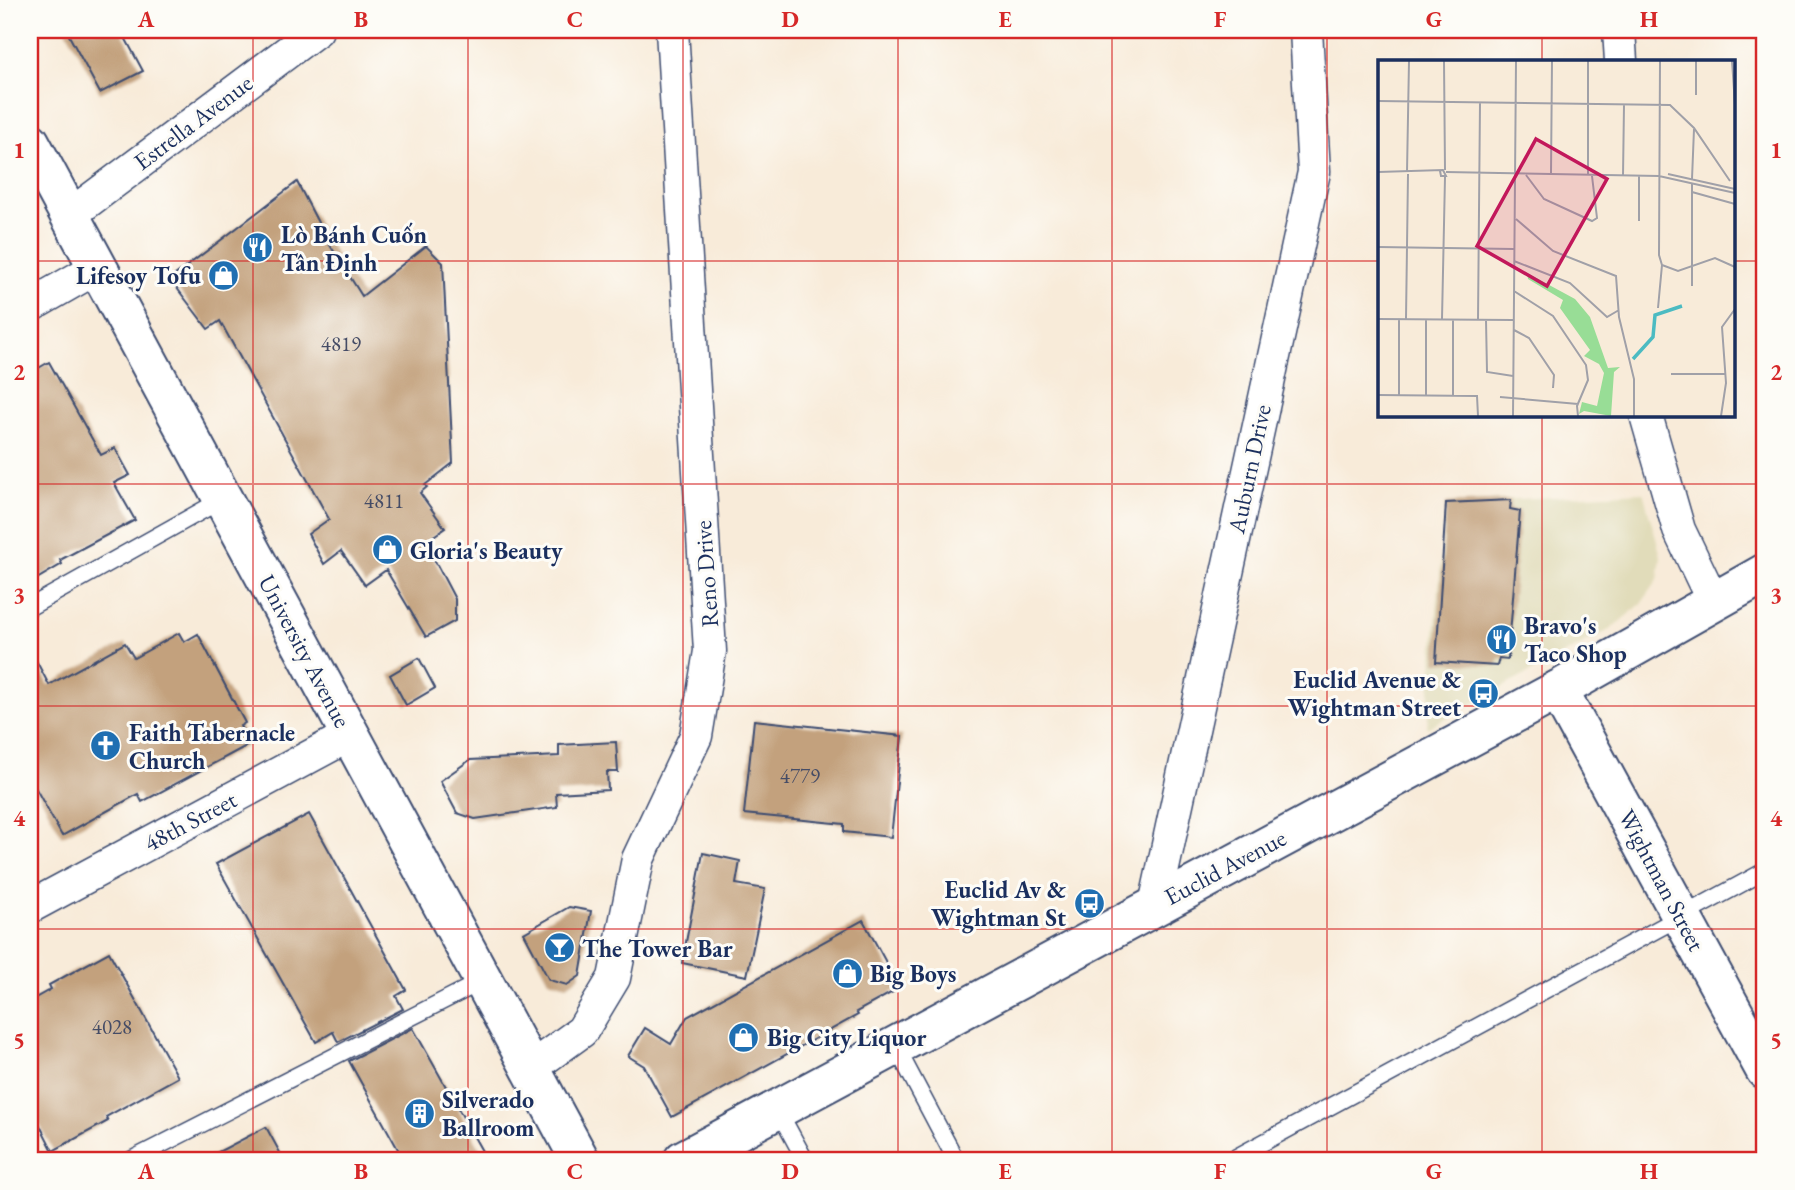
<svg xmlns="http://www.w3.org/2000/svg" width="1795" height="1190" viewBox="0 0 1795 1190" font-family="'EB Garamond',serif">
<style>
.built{fill:#e1dcba}
.building{fill:#c3a17d}
.lines{fill:none;stroke-linecap:round;stroke-linejoin:round}
.service-casing{stroke:#3c4b70;stroke-width:19}
.minor-casing{stroke:#3c4b70;stroke-width:35}
.secondary-casing{stroke:#3c4b70;stroke-width:42}
.primary-casing{stroke:#3c4b70;stroke-width:42}
.service{stroke:#fff;stroke-width:16}
.minor{stroke:#fff;stroke-width:32}
.secondary{stroke:#fff;stroke-width:38}
.primary{stroke:#fff;stroke-width:38}
.grid{fill:none;stroke:#d62828;stroke-width:2;stroke-opacity:0.55}
.labels{text-anchor:middle;dominant-baseline:central;stroke-width:6;stroke-linejoin:round;paint-order:stroke}
.number-label{font-size:21px;fill:#454c66}
.street-label{font-size:24px;fill:#1b2f5e;stroke:#fdfcf7}
.poi-label{font-size:24px;font-weight:bold;fill:#1b2f5e;stroke:#fdfcf7;text-anchor:start}
.inset-river{fill:none;stroke:#4cbbc2;stroke-width:3.5}
.inset-road{fill:none;stroke:#a0a0a8;stroke-width:2}
.view{fill:#c2185b;fill-opacity:0.15;stroke:#c2185b;stroke-width:3.5}
.inset-edge{fill:none;stroke:#1b2f5e;stroke-width:3.5}
.neatline{fill:none;stroke:#d62828;stroke-width:2.5}
.grid-label{font-size:23px;text-anchor:middle;font-weight:bold;fill:#d62828}
</style>
<rect width="100%" height="100%" fill="#fdfcf7"/>
<filter id="ink" filterUnits="userSpaceOnUse"><feTurbulence type="fractalNoise" baseFrequency=".0143" numOctaves="2"/><feDisplacementMap in="SourceGraphic" scale="14" xChannelSelector="R" yChannelSelector="G"/><feConvolveMatrix kernelMatrix="1 2 1 2 8 2 1 2 1" color-interpolation-filters="sRGB"/></filter>
<filter id="wash" filterUnits="userSpaceOnUse"><feTurbulence type="fractalNoise" baseFrequency=".00686" numOctaves="4" result="noise"/><feDisplacementMap in="SourceGraphic" scale="28" xChannelSelector="R" yChannelSelector="G"/><feGaussianBlur stdDeviation="1.57" result="paint"/><feColorMatrix in="noise" values="0 0 0 0 0 0 0 0 0 0 0 0 0 0 0 0 0 1.4 0 .05"/><feComposite in="paint" operator="in"/></filter>
<g filter="url(#wash)">
<rect width="100%" height="100%" fill="#f8ebd9"/>
<path class="built" d="M 1643,492 L 1661,556 L 1658,580 L 1641,604 L 1611,629 L 1427,728 L 1446,503 Z"/>
<g id="blocks">
<g class="building">
<path d="M 66,30 L 121,30 L 143,71 L 100,93 Z"/>
<path d="M 297,182 L 328,242 L 362,296 L 426,246 L 443,263 L 453,463 L 425,485 L 427,487 L 420,493 L 445,528 L 425,542 L 455,599 L 455,621 L 426,637 L 386,570 L 365,585 L 341,551 L 324,564 L 308,534 L 329,519 L 220,321 L 208,329 L 170,279 Z"/>
<path d="M 49,362 L 101,455 L 115,448 L 130,475 L 114,483 L 135,520 L 60,560 L 62,564 L 30,583 L 30,373 Z"/>
<path d="M 1511,500 L 1510,509 L 1520,511 L 1508,659 L 1499,658 L 1497,666 L 1436,662 L 1446,503 Z"/>
<path d="M 179,633 L 184,642 L 198,634 L 245,723 L 240,726 L 250,744 L 142,802 L 138,794 L 62,836 L 30,778 L 30,649 L 49,685 L 125,643 L 134,658 Z"/>
<path d="M 419,658 L 435,688 L 406,705 L 390,675 Z"/>
<path d="M 754,720 L 902,736 L 891,837 L 844,832 L 844,824 L 744,814 Z"/>
<path d="M 616,742 L 618,772 L 607,772 L 608,790 L 556,793 L 557,807 L 475,819 L 457,813 L 440,781 L 470,760 L 559,756 L 559,745 Z"/>
<path d="M 309,814 L 406,990 L 396,996 L 403,1009 L 338,1042 L 333,1032 L 316,1042 L 216,864 Z"/>
<path d="M 703,853 L 740,861 L 736,884 L 765,889 L 747,976 L 682,963 Z"/>
<path d="M 569,907 L 591,911 L 580,976 L 567,985 L 549,980 L 524,933 Z"/>
<path d="M 863,920 L 900,988 L 856,1012 L 858,1015 L 672,1117 L 644,1066 L 628,1056 L 645,1028 L 671,1044 L 687,1017 Z"/>
<path d="M 109,952 L 178,1077 L 106,1117 L 108,1121 L 53,1151 L 30,1106 L 30,1001 L 51,989 L 49,985 Z"/>
<path d="M 413,1028 L 487,1160 L 404,1160 L 349,1061 Z"/>
<path d="M 266,1127 L 284,1160 L 203,1160 Z"/>
</g>
</g>
</g>
<g filter="url(#ink)">
<use href="#blocks" fill-opacity="0" stroke="#3c4b70" stroke-width="2"/>
<g class="lines">
<defs>
<g id="service">
<path d="M 30,607 L 223,499"/>
<path d="M 895,1045 L 956,1160"/>
<path d="M 778,1110 L 805,1160"/>
<path d="M 131,1160 L 484,980"/>
<path d="M 1231,1160 L 1765,871"/>
</g>
<g id="minor">
<path d="M 1619,30 L 1621,61"/>
<path d="M 70,215 L 317,30"/>
<path d="M 30,306 L 98,267"/>
<path d="M 1646,415 L 1679,530 L 1713,601"/>
<path d="M 1155,905 L 1314,172 L 1306,30"/>
<path d="M 30,907 L 350,735"/>
<path d="M 531,1068 L 582,1031 L 614,978 L 638,859 L 696,736 L 710,651 L 672,30"/>
</g>
<g id="secondary">
<path d="M 1558,690 L 1765,1070"/>
<path d="M 683,1160 L 1558,690 L 1765,573"/>
</g>
<path id="primary" d="M 30,142 L 580,1160"/>
</defs>
<use href="#service" class="service-casing"/>
<use href="#minor" class="minor-casing"/>
<use href="#secondary" class="secondary-casing"/>
<use href="#primary" class="primary-casing"/>
<use href="#service" class="service"/>
<use href="#minor" class="minor"/>
<use href="#secondary" class="secondary"/>
<use href="#primary" class="primary"/>
</g>
</g>
<path class="grid" d="M 253,30 L 253,1160M 468,30 L 468,1160M 683,30 L 683,1160M 898,30 L 898,1160M 1112,30 L 1112,1160M 1327,30 L 1327,1160M 1542,30 L 1542,61M 30,261 L 1380,261M 1734,261 L 1765,261M 1542,415 L 1542,1160M 30,484 L 1765,484M 30,706 L 1765,706M 30,929 L 1765,929"/>
<defs>
<symbol id="restaurant-disc" viewBox="-11 -11 22 22"><circle r="9.5" fill="#1f6fb2" stroke="#fdfcf7"/><path d="M-5-6h1v4h1v-4h1v4h1v-4h1v5L-1.5 .5V6h-2V.5L-5-1ZM5-6V6H3V1.5H1.5Q1.5-4 5-6Z" fill="#fff"/></symbol>
<symbol id="shop-disc" viewBox="-11 -11 22 22"><circle r="9.5" fill="#1f6fb2" stroke="#fdfcf7"/><path d="M-5-2.5h2.3a2.7 3.5 0 0 1 5.4 0H5L5.5 6h-11ZM-1.5-2.5h3a1.5 2.3 0 0 0-3 0Z" fill="#fff"/></symbol>
<symbol id="bus-disc" viewBox="-11 -11 22 22"><circle r="9.5" fill="#1f6fb2" stroke="#fdfcf7"/><path d="M-5-6H5V4H4V6H2V4H-2V6H-4V4H-5ZM-3.5-4V0h7V-4ZM-3.5 1.2v1.5H-2V1.2ZM2 1.2v1.5H3.5V1.2Z" fill="#fff"/></symbol>
<symbol id="church-disc" viewBox="-11 -11 22 22"><circle r="9.5" fill="#1f6fb2" stroke="#fdfcf7"/><path d="M-1.2-6h2.4v3.5h3.3v2.4h-3.3V6h-2.4V-.1h-3.3v-2.4h3.3Z" fill="#fff"/></symbol>
<symbol id="bar-disc" viewBox="-11 -11 22 22"><circle r="9.5" fill="#1f6fb2" stroke="#fdfcf7"/><path d="M-6-5H6L.8 .8V4.5H3.5V6h-7V4.5H-.8V.8Z" fill="#fff"/></symbol>
<symbol id="building-disc" viewBox="-11 -11 22 22"><circle r="9.5" fill="#1f6fb2" stroke="#fdfcf7"/><path d="M-4-6H4V6H1V3H-1V6H-4ZM-2.5-4.3h1.7v1.8h-1.7ZM.8-4.3h1.7v1.8H.8ZM-2.5-1h1.7V.8h-1.7ZM.8-1h1.7V.8H.8Z" fill="#fff"/></symbol>
</defs>
<g fill-rule="evenodd">
<use href="#restaurant-disc" x="240" y="230" width="35" height="35"/>
<use href="#shop-disc" x="206" y="258" width="35" height="35"/>
<use href="#shop-disc" x="370" y="532" width="35" height="35"/>
<use href="#restaurant-disc" x="1484" y="622" width="35" height="35"/>
<use href="#bus-disc" x="1466" y="676" width="35" height="35"/>
<use href="#church-disc" x="88" y="728" width="35" height="35"/>
<use href="#bus-disc" x="1072" y="886" width="35" height="35"/>
<use href="#bar-disc" x="542" y="930" width="35" height="35"/>
<use href="#shop-disc" x="830" y="956" width="35" height="35"/>
<use href="#shop-disc" x="726" y="1020" width="35" height="35"/>
<use href="#building-disc" x="402" y="1096" width="35" height="35"/>
</g>
<g class="labels">
<g class="number-label">
<text x="341" y="343">4819</text>
<text x="384" y="500">4811</text>
<text x="800" y="775">4779</text>
<text x="112" y="1026">4028</text>
</g>
<g class="street-label">
<text transform="translate(193 122) rotate(-37)">Estrella Avenue</text>
<text transform="translate(1249 469) rotate(-78)">Auburn Drive</text>
<text transform="translate(706 574) rotate(-94)">Reno Drive</text>
<text transform="translate(305 651) rotate(62)">University Avenue</text>
<text transform="translate(190 821) rotate(-28)">48th Street</text>
<text transform="translate(1225 867) rotate(-28)">Euclid Avenue</text>
<text transform="translate(1662 880) rotate(62)">Wightman Street</text>
</g>
<g class="poi-label">
<text x="281" y="234">Lò Bánh Cuốn<tspan x="281" dy="28">Tân Định</tspan></text>
<text x="201" y="275" text-anchor="end">Lifesoy Tofu</text>
<text x="410" y="550">Gloria's Beauty</text>
<text x="1524" y="625">Bravo's<tspan x="1524" dy="28">Taco Shop</tspan></text>
<text x="1461" y="679" text-anchor="end">Euclid Avenue &amp;<tspan x="1461" dy="28">Wightman Street</tspan></text>
<text x="129" y="732">Faith Tabernacle<tspan x="129" dy="28">Church</tspan></text>
<text x="1066" y="889" text-anchor="end">Euclid Av &amp;<tspan x="1066" dy="28">Wightman St</tspan></text>
<text x="582" y="948">The Tower Bar</text>
<text x="870" y="973">Big Boys</text>
<text x="767" y="1037">Big City Liquor</text>
<text x="442" y="1099">Silverado<tspan x="442" dy="28">Ballroom</tspan></text>
</g>
</g>
<g transform="translate(1378 60)">
<rect width="357" height="357" fill="#f8ebd9"/>
<path d="M 149,213 L 197,239 L 212,257 L 230,308 L 242,307 L 236,312 L 233,356 L 206,351 L 201,354 L 204,342 L 219,346 L 226,313 L 221,304 L 206,296 L 212,290 L 182,248 L 185,240 L 150,219 Z" fill="#98dd96"/>
<path class="inset-river" d="M 255,299 L 275,277 L 277,255 L 304,246"/>
<path class="inset-road" d="M 66,1 L 67,110M 354,1 L 357,45M 318,35 L 318,1M 0,41 L 292,45 L 316,68 L 352,121M 0,112 L 65,110 L 68,116 L 63,116 L 62,111M 29,112 L 31,1M 68,112 L 281,116 L 357,133M 173,113 L 174,1M 210,114 L 210,1M 290,114 L 357,129M 148,115 L 166,139 L 214,161 L 219,158 L 214,116M 245,116 L 246,45M 314,119 L 316,69M 314,132 L 357,144M 138,159 L 175,191 L 238,216 L 241,257 L 256,319 L 256,356M 261,161 L 261,116M 0,187 L 136,189M 136,201 L 192,223 L 229,257 L 241,250M 284,205 L 300,211 L 337,198 L 357,207M 314,226 L 314,124M 136,231 L 175,256 L 208,305 L 210,320 L 199,346 L 200,356M 280,248 L 284,205 L 281,195 L 282,1M 0,259 L 135,260M 28,259 L 30,114M 64,259 L 67,117M 100,260 L 102,42M 108,260 L 109,312 L 135,316M 136,270 L 151,278 L 176,315 L 175,328M 293,314 L 348,314M 0,335 L 99,336 L 100,356M 21,335 L 21,259M 48,335 L 48,259M 75,336 L 75,260M 122,337 L 200,344M 135,356 L 138,1M 343,356 L 348,323 L 344,267 L 357,249"/>
<path class="view" d="M 158,79 L 229,119 L 169,226 L 99,186 Z"/>
<rect width="357" height="357" class="inset-edge"/>
</g>
<rect width="1795" height="1190" fill="none" stroke="#fdfcf7" stroke-width="77"/>
<rect x="38" y="38" width="1718" height="1114" class="neatline"/>
<g class="grid-label">
<text x="146" y="27">A</text>
<text x="361" y="27">B</text>
<text x="575" y="27">C</text>
<text x="790" y="27">D</text>
<text x="1005" y="27">E</text>
<text x="1220" y="27">F</text>
<text x="1434" y="27">G</text>
<text x="1649" y="27">H</text>
<text x="19" y="158">1</text>
<text x="1776" y="158">1</text>
<text x="19" y="380">2</text>
<text x="1776" y="380">2</text>
<text x="19" y="603">3</text>
<text x="1776" y="603">3</text>
<text x="19" y="826">4</text>
<text x="1776" y="826">4</text>
<text x="19" y="1048">5</text>
<text x="1776" y="1048">5</text>
<text x="146" y="1179">A</text>
<text x="361" y="1179">B</text>
<text x="575" y="1179">C</text>
<text x="790" y="1179">D</text>
<text x="1005" y="1179">E</text>
<text x="1220" y="1179">F</text>
<text x="1434" y="1179">G</text>
<text x="1649" y="1179">H</text>
</g>
</svg>
